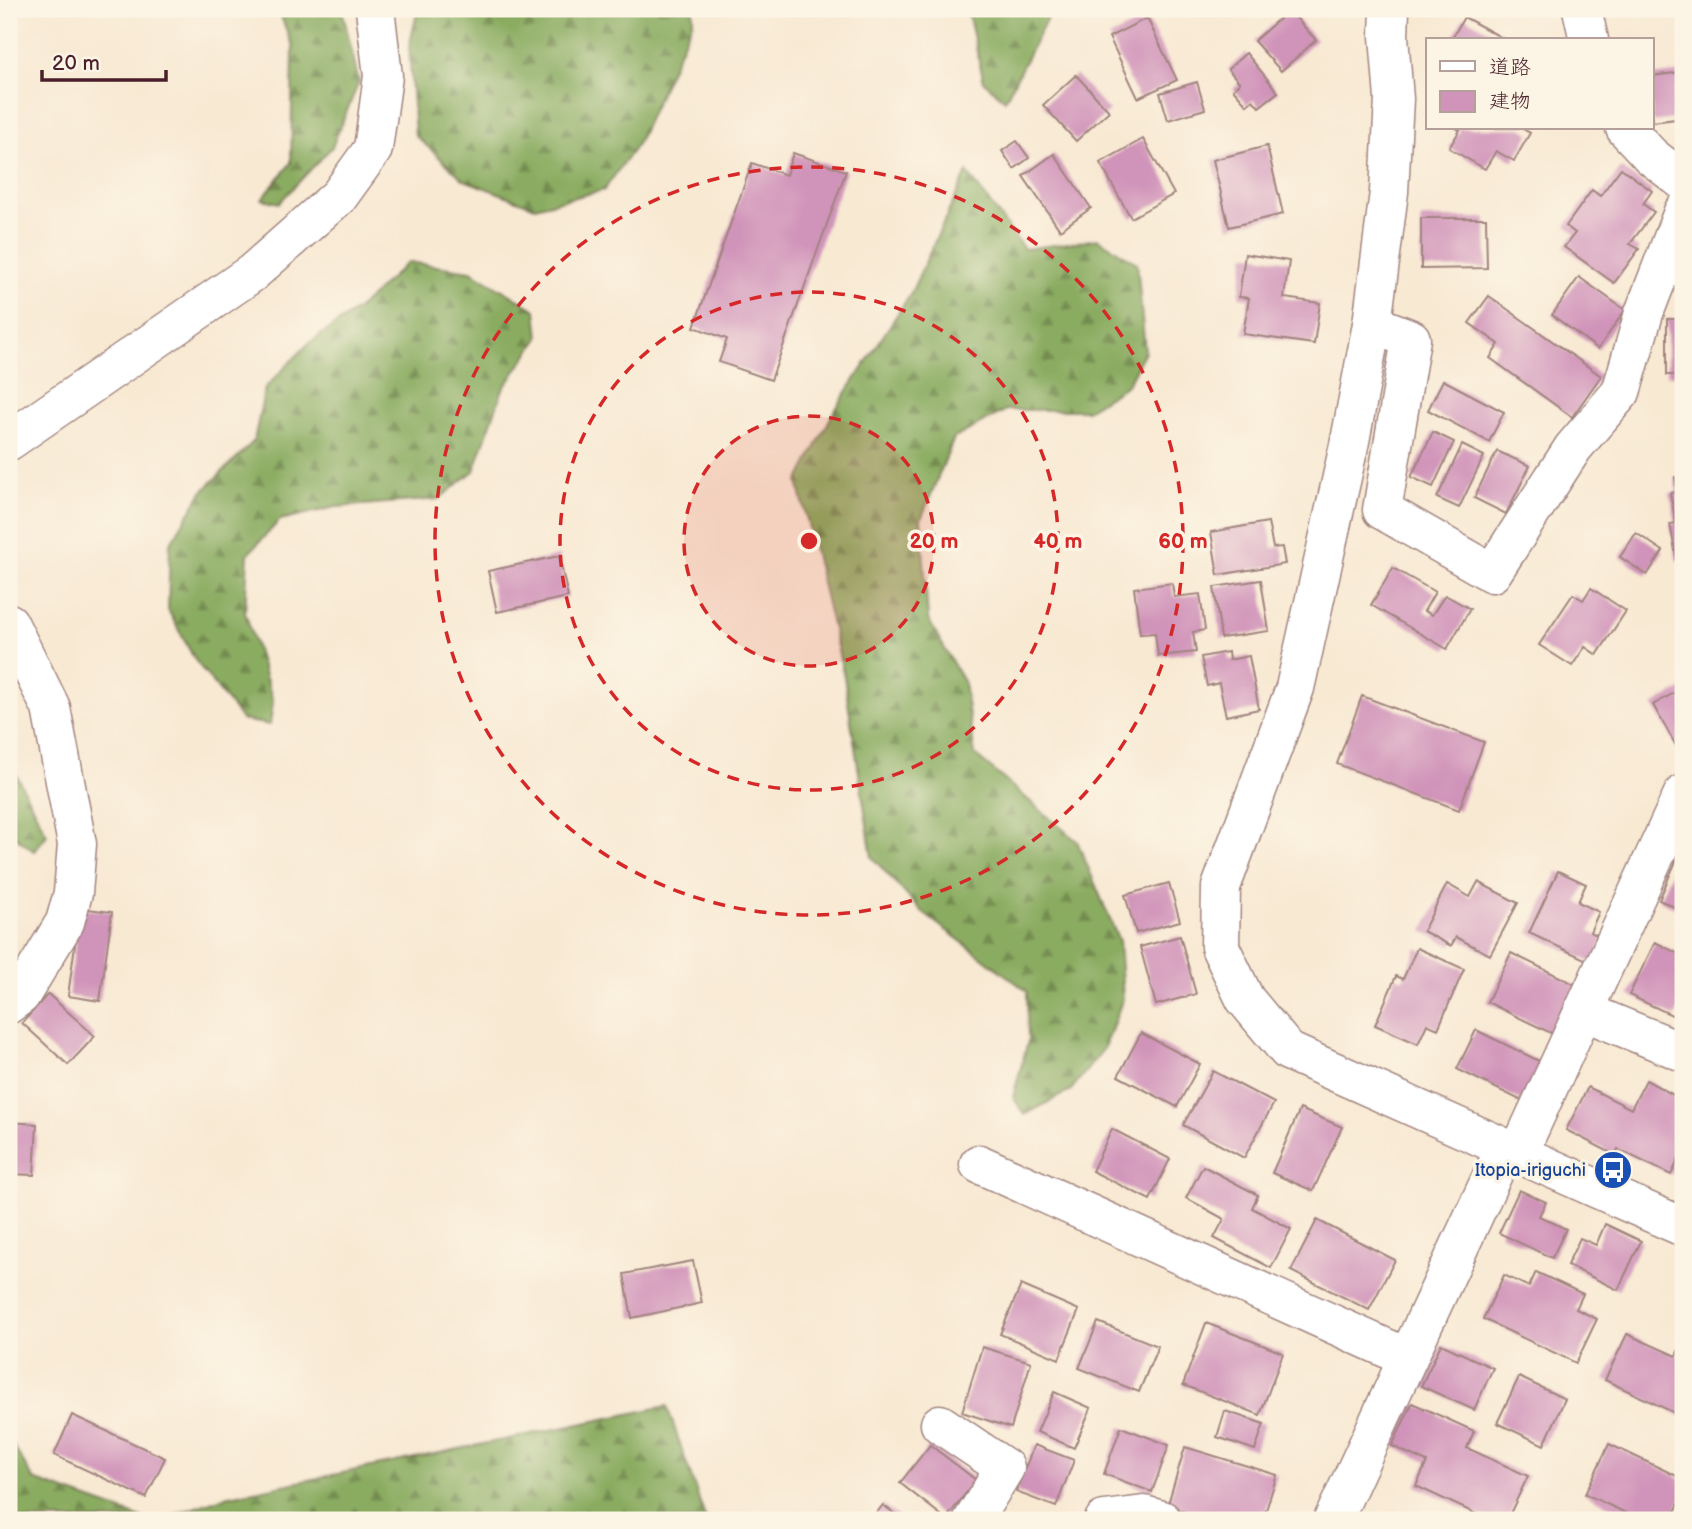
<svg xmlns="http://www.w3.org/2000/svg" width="1692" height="1529" viewBox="0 0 1692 1529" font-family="'Balsamiq Sans','Klee One',sans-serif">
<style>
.forest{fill:url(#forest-firs);stroke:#6a6646;stroke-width:2}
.building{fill:#d093b9}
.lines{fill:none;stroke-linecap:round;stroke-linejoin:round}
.street-casing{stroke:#a1847f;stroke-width:41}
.secondary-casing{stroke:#a1847f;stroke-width:41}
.street{stroke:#fff;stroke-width:38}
.secondary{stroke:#fff;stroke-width:38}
.ring{fill:none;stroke:#d62828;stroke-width:3.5;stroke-dasharray:12 9}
.labels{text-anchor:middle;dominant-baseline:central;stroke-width:7;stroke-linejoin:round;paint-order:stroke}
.transit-label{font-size:18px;fill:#164399;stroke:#fcf5e5;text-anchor:end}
.centre{fill:#d62828;stroke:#fcf5e5;stroke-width:3.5}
.ring-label{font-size:21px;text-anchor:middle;font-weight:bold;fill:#d62828;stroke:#fcf5e5;stroke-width:7;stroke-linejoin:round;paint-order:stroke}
</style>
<defs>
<pattern id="forest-firs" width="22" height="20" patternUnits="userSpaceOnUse" patternTransform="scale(1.75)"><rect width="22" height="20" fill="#8aac61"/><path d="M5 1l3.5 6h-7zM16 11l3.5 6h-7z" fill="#738b50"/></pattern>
</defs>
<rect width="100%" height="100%" fill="#fcf5e5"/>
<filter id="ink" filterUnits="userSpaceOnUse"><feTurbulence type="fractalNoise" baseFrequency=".0143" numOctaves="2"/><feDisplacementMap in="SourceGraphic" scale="14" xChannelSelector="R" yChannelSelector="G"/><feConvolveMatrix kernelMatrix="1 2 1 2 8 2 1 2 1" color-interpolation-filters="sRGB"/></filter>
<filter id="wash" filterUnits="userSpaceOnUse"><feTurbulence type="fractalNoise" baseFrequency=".00686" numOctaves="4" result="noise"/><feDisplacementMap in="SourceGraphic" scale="28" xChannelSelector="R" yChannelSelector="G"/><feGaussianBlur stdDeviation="1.57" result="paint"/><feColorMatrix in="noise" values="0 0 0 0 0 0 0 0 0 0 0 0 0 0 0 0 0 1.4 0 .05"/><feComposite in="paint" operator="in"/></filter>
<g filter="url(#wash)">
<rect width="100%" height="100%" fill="#f8e9d3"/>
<g class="forest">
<path d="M 278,9 L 342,9 L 359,82 L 332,147 L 279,203 L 262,199 L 291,163 L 293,46 Z"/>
<path d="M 418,9 L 693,9 L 693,21 L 637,144 L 604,190 L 535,207 L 464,180 L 415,135 L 409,47 Z"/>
<path d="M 967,9 L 1052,9 L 1005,100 L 984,82 Z"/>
<path d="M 967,172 L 1024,249 L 1098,239 L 1137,263 L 1145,351 L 1127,385 L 1087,410 L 1006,410 L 954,438 L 921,519 L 928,619 L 964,683 L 975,755 L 1077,841 L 1119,941 L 1123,998 L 1105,1047 L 1071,1090 L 1025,1115 L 1013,1097 L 1028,1041 L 1027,991 L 922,912 L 872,857 L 844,676 L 798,482 L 832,415 L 911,293 Z"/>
<path d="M 408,262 L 471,271 L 536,310 L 539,338 L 503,389 L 474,471 L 439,499 L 336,507 L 280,520 L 248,554 L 245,612 L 273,701 L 270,725 L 242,720 L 195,660 L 168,610 L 170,544 L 202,492 L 254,441 L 265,388 L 309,343 L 358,309 Z"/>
<path d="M 9,761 L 47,835 L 34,851 L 9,832 Z"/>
<path d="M 667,1406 L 706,1520 L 159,1520 L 225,1497 Z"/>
<path d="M 9,1439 L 34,1480 L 147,1520 L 9,1520 Z"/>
</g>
<g id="blocks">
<g class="building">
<path d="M 1289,10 L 1316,40 L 1281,71 L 1254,41 Z"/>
<path d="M 1464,17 L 1506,40 L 1451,40 Z"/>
<path d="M 1147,18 L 1177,80 L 1138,98 L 1109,37 Z"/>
<path d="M 1246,53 L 1278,92 L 1259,107 L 1253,100 L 1247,105 L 1233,89 L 1240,83 L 1228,69 Z"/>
<path d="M 1683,72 L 1683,118 L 1652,122 L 1652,76 Z"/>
<path d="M 1076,75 L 1109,111 L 1076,141 L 1043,105 Z"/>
<path d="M 1197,82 L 1205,109 L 1168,120 L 1160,93 Z"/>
<path d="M 1456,128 L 1521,128 L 1530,133 L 1514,161 L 1496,151 L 1485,169 L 1449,148 L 1460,130 Z"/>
<path d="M 1143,139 L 1174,194 L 1131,218 L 1100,163 Z"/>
<path d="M 1017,141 L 1029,158 L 1014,169 L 1002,151 Z"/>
<path d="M 1267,146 L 1283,214 L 1229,227 L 1213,160 Z"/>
<path d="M 793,153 L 846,171 L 771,380 L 719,362 L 727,339 L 694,327 L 752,163 L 786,175 Z"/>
<path d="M 1054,154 L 1091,208 L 1060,230 L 1023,176 Z"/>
<path d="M 1621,168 L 1652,191 L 1643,204 L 1654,212 L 1630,244 L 1639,249 L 1614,283 L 1564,247 L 1575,233 L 1566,226 L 1592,190 L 1600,196 Z"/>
<path d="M 1421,218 L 1486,218 L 1487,268 L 1421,269 Z"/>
<path d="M 1245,254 L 1289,261 L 1284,298 L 1320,303 L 1314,344 L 1243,334 L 1249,298 L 1239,297 Z"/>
<path d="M 1579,277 L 1625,310 L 1598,349 L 1552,315 Z"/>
<path d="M 1489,296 L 1601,376 L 1572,417 L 1490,358 L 1499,344 L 1469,323 Z"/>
<rect x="1667" y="319" width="16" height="56"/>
<path d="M 1443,380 L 1504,412 L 1489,442 L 1428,410 Z"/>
<path d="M 1433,432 L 1454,442 L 1433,487 L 1411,477 Z"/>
<path d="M 1462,445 L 1484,456 L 1459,508 L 1437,498 Z"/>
<path d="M 1497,451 L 1530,466 L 1506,514 L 1474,498 Z"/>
<path d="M 1683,476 L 1683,560 L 1677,561 L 1670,524 L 1676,523 L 1670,493 L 1677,492 L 1675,477 Z"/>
<path d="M 1268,522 L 1273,548 L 1282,547 L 1285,564 L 1218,575 L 1211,532 Z"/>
<path d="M 1636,533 L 1663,551 L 1647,575 L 1620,557 Z"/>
<path d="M 559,556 L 568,597 L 497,612 L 488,571 Z"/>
<path d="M 1393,568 L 1435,592 L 1424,611 L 1432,615 L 1445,595 L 1470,609 L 1447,649 L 1371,605 Z"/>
<path d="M 1261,580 L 1269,631 L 1221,638 L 1214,587 Z"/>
<path d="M 1172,583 L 1174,597 L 1200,594 L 1205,630 L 1193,632 L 1196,652 L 1158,656 L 1155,633 L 1140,634 L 1134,588 Z"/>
<path d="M 1591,588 L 1626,611 L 1597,655 L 1585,647 L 1572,666 L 1539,645 L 1573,594 L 1583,600 Z"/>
<path d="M 1228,652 L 1229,660 L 1249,656 L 1259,709 L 1226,716 L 1219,683 L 1207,686 L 1201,657 Z"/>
<path d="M 1683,688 L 1683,749 L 1679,751 L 1653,705 Z"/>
<path d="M 1362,696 L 1484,742 L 1459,810 L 1337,764 Z"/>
<path d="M 1679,854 L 1683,856 L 1683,911 L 1659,900 Z"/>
<path d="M 1558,871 L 1586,884 L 1578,902 L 1599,912 L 1590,932 L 1604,938 L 1593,963 L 1529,933 Z"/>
<path d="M 1478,882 L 1518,903 L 1490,955 L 1456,937 L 1451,946 L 1423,931 L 1447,884 L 1470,897 Z"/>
<path d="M 1169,883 L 1180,921 L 1136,933 L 1125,895 Z"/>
<path d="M 80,908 L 112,912 L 100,1001 L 68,996 Z"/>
<path d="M 1180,936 L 1196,994 L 1156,1005 L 1140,947 Z"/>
<path d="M 1655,942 L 1683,956 L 1683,1001 L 1676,1017 L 1629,995 Z"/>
<path d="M 1417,948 L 1464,969 L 1438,1029 L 1427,1024 L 1418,1044 L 1375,1025 L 1396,976 L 1403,979 Z"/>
<path d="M 1511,953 L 1578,986 L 1555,1035 L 1487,1002 Z"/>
<path d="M 48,994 L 95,1036 L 68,1065 L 22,1023 Z"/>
<path d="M 1476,1030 L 1545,1064 L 1526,1103 L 1457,1069 Z"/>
<path d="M 1141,1033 L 1200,1064 L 1177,1107 L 1118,1076 Z"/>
<path d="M 1213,1071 L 1274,1103 L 1244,1158 L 1183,1125 Z"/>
<path d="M 1646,1080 L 1683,1100 L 1683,1151 L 1671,1175 L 1618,1149 L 1615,1155 L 1566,1130 L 1588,1087 L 1631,1109 Z"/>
<path d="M 1300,1109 L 1342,1127 L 1313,1191 L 1272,1173 Z"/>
<path d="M 9,1122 L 37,1124 L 34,1175 L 9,1174 Z"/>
<path d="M 1112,1129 L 1170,1159 L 1150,1200 L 1092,1171 Z"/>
<path d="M 1203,1166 L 1258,1195 L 1252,1208 L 1291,1229 L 1271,1268 L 1214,1238 L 1224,1219 L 1186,1198 Z"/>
<path d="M 1519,1190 L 1546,1202 L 1539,1216 L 1566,1229 L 1552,1258 L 1499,1233 Z"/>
<path d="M 1317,1220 L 1395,1260 L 1369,1310 L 1291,1271 Z"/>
<path d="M 1605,1224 L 1641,1241 L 1618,1290 L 1567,1265 L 1580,1238 L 1596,1245 Z"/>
<path d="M 693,1261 L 702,1303 L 632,1318 L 624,1274 Z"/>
<path d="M 1536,1272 L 1583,1294 L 1576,1309 L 1597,1319 L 1576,1363 L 1483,1319 L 1504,1275 L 1529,1287 Z"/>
<path d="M 1021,1285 L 1079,1310 L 1059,1359 L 1000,1334 Z"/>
<path d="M 1098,1322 L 1158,1346 L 1139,1392 L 1079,1368 Z"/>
<path d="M 1206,1323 L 1283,1353 L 1260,1415 L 1183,1385 Z"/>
<path d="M 1627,1334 L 1676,1356 L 1683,1341 L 1683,1417 L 1605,1380 Z"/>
<path d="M 1441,1344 L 1493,1368 L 1474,1410 L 1421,1386 Z"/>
<path d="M 982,1347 L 1031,1362 L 1011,1428 L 962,1412 Z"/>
<path d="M 1519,1377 L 1565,1399 L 1544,1445 L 1497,1423 Z"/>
<path d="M 1054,1392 L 1091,1408 L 1074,1448 L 1037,1432 Z"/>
<path d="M 1412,1403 L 1474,1431 L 1467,1448 L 1528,1476 L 1507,1520 L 1489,1520 L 1416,1486 L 1427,1462 L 1392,1446 Z"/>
<path d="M 1225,1411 L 1264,1424 L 1255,1450 L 1217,1437 Z"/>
<path d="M 72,1415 L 165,1458 L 146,1498 L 54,1455 Z"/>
<path d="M 1121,1427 L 1169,1445 L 1152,1492 L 1104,1474 Z"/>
<path d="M 1609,1444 L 1683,1479 L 1683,1495 L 1671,1520 L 1641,1520 L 1585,1494 Z"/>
<path d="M 930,1445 L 976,1480 L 946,1519 L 900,1483 Z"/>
<path d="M 1034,1445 L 1074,1460 L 1056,1507 L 1016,1492 Z"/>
<path d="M 1185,1447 L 1277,1475 L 1263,1520 L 1211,1520 L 1167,1507 Z"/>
<path d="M 883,1505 L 903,1520 L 871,1520 Z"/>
</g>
</g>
</g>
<g filter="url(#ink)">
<use href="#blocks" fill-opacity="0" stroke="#a1847f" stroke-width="2"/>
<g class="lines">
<defs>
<g id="street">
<path d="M 1582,9 L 1589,40"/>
<path d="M 1625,128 L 1651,156 L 1683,181"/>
<path d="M 1372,324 L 1411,339 L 1382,510 L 1492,573 L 1573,448 L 1621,392 L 1644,313 L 1683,212"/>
<path d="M 9,441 L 252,273 L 339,196 L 373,149 L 383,76 L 375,9"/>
<path d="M 9,623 L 51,708 L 77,844 L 73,893 L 65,922 L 21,995 L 9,1004"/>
<path d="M 1583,1011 L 1683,1052"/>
<path d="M 1518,1154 L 1683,794"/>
<path d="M 979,1164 L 1408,1358"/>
<path d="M 940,1424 L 1005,1468 L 973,1520"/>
<path d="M 1104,1520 L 1144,1515 L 1162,1520"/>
<path d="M 1333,1520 L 1505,1148"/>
</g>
<path id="secondary" d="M 1390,9 L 1389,36 L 1394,99 L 1389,192 L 1372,324 L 1350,441 L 1295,688 L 1221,887 L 1220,947 L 1245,999 L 1288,1051 L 1683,1227"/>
</defs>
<use href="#street" class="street-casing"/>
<use href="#secondary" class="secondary-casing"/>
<use href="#street" class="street"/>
<use href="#secondary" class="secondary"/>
</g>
</g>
<circle cx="809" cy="541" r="125" fill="#d62828" fill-opacity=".12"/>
<g class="ring">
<circle cx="809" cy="541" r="125"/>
<circle cx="809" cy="541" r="249"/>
<circle cx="809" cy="541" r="374"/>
</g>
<defs>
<symbol id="bus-disc" viewBox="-11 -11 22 22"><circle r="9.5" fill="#1a4fb4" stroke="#fcf5e5"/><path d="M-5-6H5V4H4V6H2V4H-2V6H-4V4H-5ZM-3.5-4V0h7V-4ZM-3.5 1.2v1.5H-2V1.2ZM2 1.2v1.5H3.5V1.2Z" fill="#fff"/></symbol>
</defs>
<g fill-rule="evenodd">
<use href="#bus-disc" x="1591" y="1148" width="44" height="44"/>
</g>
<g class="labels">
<g class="transit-label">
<text x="1586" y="1170">Itopia-iriguchi</text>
</g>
</g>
<circle cx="809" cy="541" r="10" class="centre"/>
<g class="ring-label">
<text x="934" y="548">20 m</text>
<text x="1058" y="548">40 m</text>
<text x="1183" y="548">60 m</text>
</g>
<rect width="1692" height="1529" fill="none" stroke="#fcf5e5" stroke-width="35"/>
<rect x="1426" y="38" width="228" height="91" fill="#fcf5e5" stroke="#b59f9b" stroke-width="2"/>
<rect x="1440" y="61" width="35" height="10" fill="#ffffff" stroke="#b59f9b" stroke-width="2"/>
<text x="1489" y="74" font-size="21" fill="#4a1f2b">道路</text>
<rect x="1440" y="91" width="35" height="21" fill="#d093b9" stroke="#b59f9b" stroke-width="2"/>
<text x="1489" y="108" font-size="21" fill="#4a1f2b">建物</text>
<path d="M42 70v10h124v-10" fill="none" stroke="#4a1f2b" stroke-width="3.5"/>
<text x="52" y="70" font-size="21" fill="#4a1f2b" stroke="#fcf5e5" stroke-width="5" paint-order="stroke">20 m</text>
</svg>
